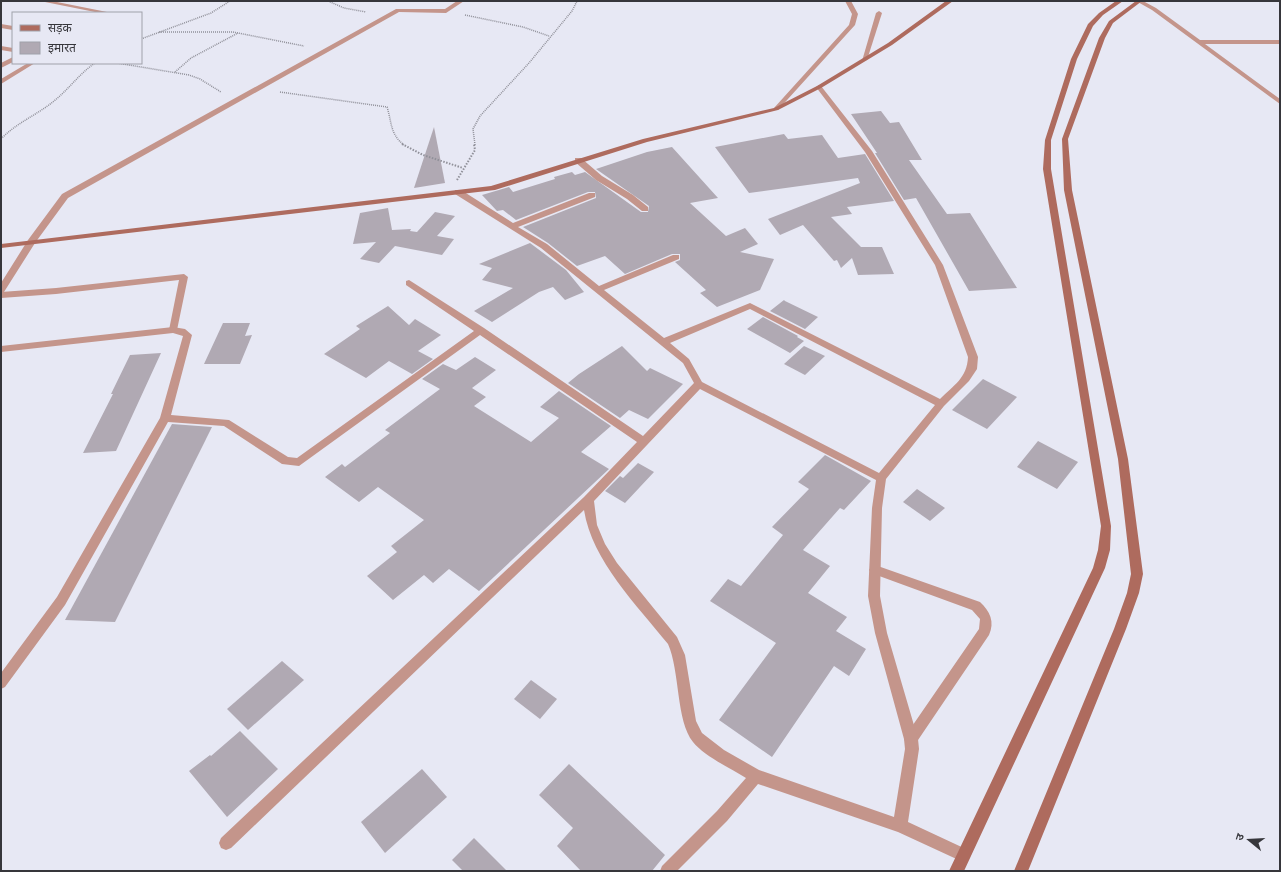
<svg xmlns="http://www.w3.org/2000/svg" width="1281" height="872" viewBox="0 0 1281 872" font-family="Jost,'Noto Sans Devanagari',sans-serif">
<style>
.building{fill:#b0a9b3}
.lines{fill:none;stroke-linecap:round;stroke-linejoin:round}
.path-far1{stroke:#909099;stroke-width:1.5;stroke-dasharray:1 1;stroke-linecap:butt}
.path{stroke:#909099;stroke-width:2;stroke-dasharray:1.5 1.5;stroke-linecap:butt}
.lane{fill:#c4958b;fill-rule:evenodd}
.street{fill:#c4958b;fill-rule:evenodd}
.secondary{fill:#ae6b5e;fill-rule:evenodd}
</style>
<rect width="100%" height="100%" fill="#e7e8f4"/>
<g class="building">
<path d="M 881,111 L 890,123 L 899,122 L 922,160 L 909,160 L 947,214 L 970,213 L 1017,288 L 969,291 L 916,198 L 904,200 L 875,153 L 877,153 L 851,114 Z"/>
<path d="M 434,127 L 445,183 L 414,188 Z"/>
<path d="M 784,134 L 788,139 L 822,135 L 838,158 L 865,154 L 894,201 L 847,207 L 852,214 L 831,217 L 861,247 L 882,247 L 894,274 L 858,275 L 852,258 L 841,268 L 837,260 L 834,261 L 803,225 L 780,235 L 768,219 L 860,183 L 858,178 L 749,193 L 715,147 Z"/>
<path d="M 672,147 L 718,198 L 690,203 L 726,236 L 745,228 L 758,244 L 740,252 L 774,259 L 760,290 L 717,307 L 700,293 L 706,290 L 675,262 L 680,260 L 680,254 L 672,254 L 625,274 L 605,256 L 577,266 L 548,243 L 523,227 L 596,198 L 595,192 L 588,192 L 516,220 L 503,210 L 497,211 L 482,195 L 509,187 L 513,192 L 555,179 L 554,177 L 572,172 L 575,175 L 585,172 L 641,212 L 648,212 L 649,206 L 596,169 L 647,152 Z"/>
<path d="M 388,208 L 392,230 L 411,229 L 410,231 L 417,232 L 435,212 L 455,216 L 437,236 L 454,239 L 442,255 L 395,246 L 379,263 L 360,259 L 376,242 L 353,244 L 360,213 Z"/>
<path d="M 530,243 L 566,270 L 584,292 L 565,300 L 553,287 L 539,292 L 492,322 L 474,311 L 513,288 L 482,280 L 492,268 L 479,264 Z"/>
<path d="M 784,300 L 785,301 L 818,317 L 805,329 L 770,311 Z"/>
<path d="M 388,306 L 409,325 L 415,319 L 441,335 L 418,351 L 433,359 L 412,374 L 389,361 L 366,378 L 324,354 L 360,329 L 356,326 Z"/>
<path d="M 763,317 L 798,336 L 797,337 L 804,341 L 790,353 L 747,329 Z"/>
<path d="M 223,323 L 250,323 L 245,336 L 252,335 L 240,364 L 204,364 Z"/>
<path d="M 622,346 L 647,371 L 650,368 L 683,384 L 648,419 L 629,410 L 620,418 L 568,383 L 579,374 Z"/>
<path d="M 804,346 L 825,356 L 805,375 L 784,364 Z"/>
<path d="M 161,353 L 116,451 L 83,453 L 113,394 L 111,394 L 130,355 Z"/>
<path d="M 475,357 L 496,370 L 472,388 L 486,397 L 474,406 L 531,442 L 559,418 L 540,407 L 559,391 L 611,426 L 581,452 L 609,469 L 479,591 L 449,569 L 433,583 L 424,575 L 393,600 L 367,576 L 397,552 L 391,546 L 424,520 L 378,487 L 359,502 L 325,477 L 342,464 L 345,467 L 390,433 L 385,430 L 440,389 L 422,379 L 443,364 L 456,370 Z"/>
<path d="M 983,379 L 1017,397 L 987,429 L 952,410 Z"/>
<path d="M 172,424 L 212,427 L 115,622 L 65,620 Z"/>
<path d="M 1038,441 L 1078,462 L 1057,489 L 1017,467 Z"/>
<path d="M 825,455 L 871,481 L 844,510 L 840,508 L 803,550 L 830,566 L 808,593 L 847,617 L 836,631 L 866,649 L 849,676 L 834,666 L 772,757 L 719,720 L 776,643 L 710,601 L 728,579 L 741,586 L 783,535 L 772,527 L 809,489 L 798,482 Z"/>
<path d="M 638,463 L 654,472 L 625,503 L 605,491 L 620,476 L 623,478 Z"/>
<path d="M 917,489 L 945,508 L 930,521 L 903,502 Z"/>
<path d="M 282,661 L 304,680 L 248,730 L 227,709 Z"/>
<path d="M 531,680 L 557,699 L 540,719 L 514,699 Z"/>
<path d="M 240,731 L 278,769 L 227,817 L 189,771 L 210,755 L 211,756 Z"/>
<path d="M 569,764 L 665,855 L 652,871 L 581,871 L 557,846 L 573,828 L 539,795 Z"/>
<path d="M 422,769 L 447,797 L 385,853 L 361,822 Z"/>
<path d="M 474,838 L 507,871 L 463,871 L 452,860 Z"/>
</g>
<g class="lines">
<g class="path-far1">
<path d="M 328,1 L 344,8 L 366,12"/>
<path d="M 465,15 L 523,27 L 549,36"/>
<path d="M 159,32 L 233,32 L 304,46"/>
<path d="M 141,39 L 211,13 L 230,1"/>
<path d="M 117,63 L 189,75 L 200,79 L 221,92"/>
<path d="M 175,72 L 191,58 L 238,33"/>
<path d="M 280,92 L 387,107 C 392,123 390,134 404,145"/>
<path d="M 1,139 C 16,123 37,115 54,101 C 69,89 79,74 95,63"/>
<path d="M 475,145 L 473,129 L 480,116 L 529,63 L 572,11 L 577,1"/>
</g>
<g class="path">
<path d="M 402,144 L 423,155 L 463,168"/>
<path d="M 457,180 L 475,150 L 474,144"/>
</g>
<g class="lane">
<path d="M 1136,1 L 1143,1 L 1156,8 L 1200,40 L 1280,40 L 1280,44 L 1205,44 L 1280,99 L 1280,104 L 1152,10 Z"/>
<path d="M 879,11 L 882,13 L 867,60 L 862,61 L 876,13 Z"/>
<path d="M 184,274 L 188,277 L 177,330 L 173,333 L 169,330 L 179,280 L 56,294 L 1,298 L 1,292 L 56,288 Z"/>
<path d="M 875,565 L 980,602 C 990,611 995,622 989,635 L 916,743 L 911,745 L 906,743 L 904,739 L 906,735 L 979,629 L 980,619 L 972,610 L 871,573 L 869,570 L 871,567 Z"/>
</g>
<g class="street">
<path d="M 40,1 L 52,1 L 112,13 L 100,13 Z"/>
<path d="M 457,1 L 464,1 L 446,13 L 399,12 L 68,198 L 35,243 L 4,292 L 1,293 L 1,283 L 28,240 L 62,194 L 396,9 L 445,9 Z"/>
<path d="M 845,1 L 851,1 L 858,14 L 855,25 L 778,110 L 774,110 L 774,108 L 849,25 L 852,14 Z"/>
<path d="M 1,24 L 13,26 L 13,30 L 1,28 Z"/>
<path d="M 1,46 L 13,48 L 13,52 L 1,50 Z"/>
<path d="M 13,57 L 13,62 L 1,68 L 1,63 Z"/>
<path d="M 28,63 L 35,63 L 1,84 L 1,79 Z"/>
<path d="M 819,85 L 821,86 L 872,151 L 943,265 L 978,357 L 977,369 L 969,381 L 944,406 L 886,479 L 882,508 L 880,596 L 887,633 L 918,739 L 919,749 L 908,822 L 968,850 L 970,855 L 968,860 L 963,862 L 898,832 L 758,784 L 727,821 L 677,871 L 660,871 L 662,866 L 717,811 L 746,778 C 730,768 704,756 693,742 C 676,721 680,671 668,644 C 637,605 592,561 584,510 L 231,848 L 226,850 L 221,848 L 219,843 L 221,838 L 584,497 L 637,442 L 480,335 L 299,466 L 282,464 L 224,426 L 168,422 L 65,605 L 5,687 L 1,689 L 1,673 L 57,597 L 160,418 L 183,336 L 173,333 L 1,352 L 1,346 L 173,327 L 185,329 L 192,335 L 171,415 L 229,420 L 288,457 L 297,458 L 474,331 L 406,285 L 406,281 L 409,280 L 484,328 L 643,436 L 694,383 L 683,363 L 541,248 L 455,194 L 455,190 L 461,190 L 513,223 L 589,193 L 595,193 L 595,197 L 518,227 L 547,244 L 599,286 L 673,255 L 679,255 L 679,259 L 604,290 L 664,338 L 750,303 L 940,399 C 954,385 967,378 968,357 L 935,265 L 865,152 L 816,87 ZM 750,309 L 935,405 L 879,473 L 702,382 L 689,359 L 670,343 ZM 700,389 L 876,480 L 872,508 L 868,596 L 875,633 L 904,739 L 905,749 L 894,817 L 759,770 L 724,750 L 702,733 L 696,721 L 685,655 L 677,637 L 617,563 L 605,544 L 597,525 L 594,501 Z"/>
<path d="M 575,158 L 581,158 L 602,176 L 633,195 L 648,207 L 648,211 L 642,211 L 627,199 L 596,180 L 575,162 Z"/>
</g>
<g class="secondary">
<path d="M 946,1 L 953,1 L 892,45 L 821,88 L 778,110 L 647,142 L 495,190 L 1,248 L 1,244 L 491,186 L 643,139 L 774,108 L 817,86 L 888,43 Z"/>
<path d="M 1116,1 L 1123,1 L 1103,15 L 1093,26 L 1077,59 L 1051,140 L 1051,169 L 1111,526 L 1110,550 L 1105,568 L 964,871 L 949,871 L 1093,568 L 1098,550 L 1101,526 L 1043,169 L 1045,140 L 1071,59 L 1088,24 L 1099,13 Z"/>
<path d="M 1136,1 L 1142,1 L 1113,23 L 1105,38 L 1068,139 L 1072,190 L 1128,459 L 1143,574 L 1139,593 L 1126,629 L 1028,871 L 1014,871 L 1114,629 L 1127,593 L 1131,574 L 1118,459 L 1064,190 L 1062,139 L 1099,38 L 1109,21 Z"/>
</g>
</g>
<rect width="1281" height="872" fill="none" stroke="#36363b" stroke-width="4"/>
<rect x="12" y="12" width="130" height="52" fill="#e7e8f4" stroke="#a0a1aa"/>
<rect x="20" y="25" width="20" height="6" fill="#ae6b5e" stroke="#a0a1aa"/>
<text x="48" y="32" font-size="12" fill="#36363b">सड़क</text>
<rect x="20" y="42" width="20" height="12" fill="#b0a9b3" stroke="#a0a1aa"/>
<text x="48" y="52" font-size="12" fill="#36363b">इमारत</text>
<g transform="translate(1249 840) rotate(288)" stroke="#e7e8f4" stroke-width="3" paint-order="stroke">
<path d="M0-3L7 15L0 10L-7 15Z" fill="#36363b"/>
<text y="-6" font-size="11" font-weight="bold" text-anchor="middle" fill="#36363b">उ</text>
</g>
</svg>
